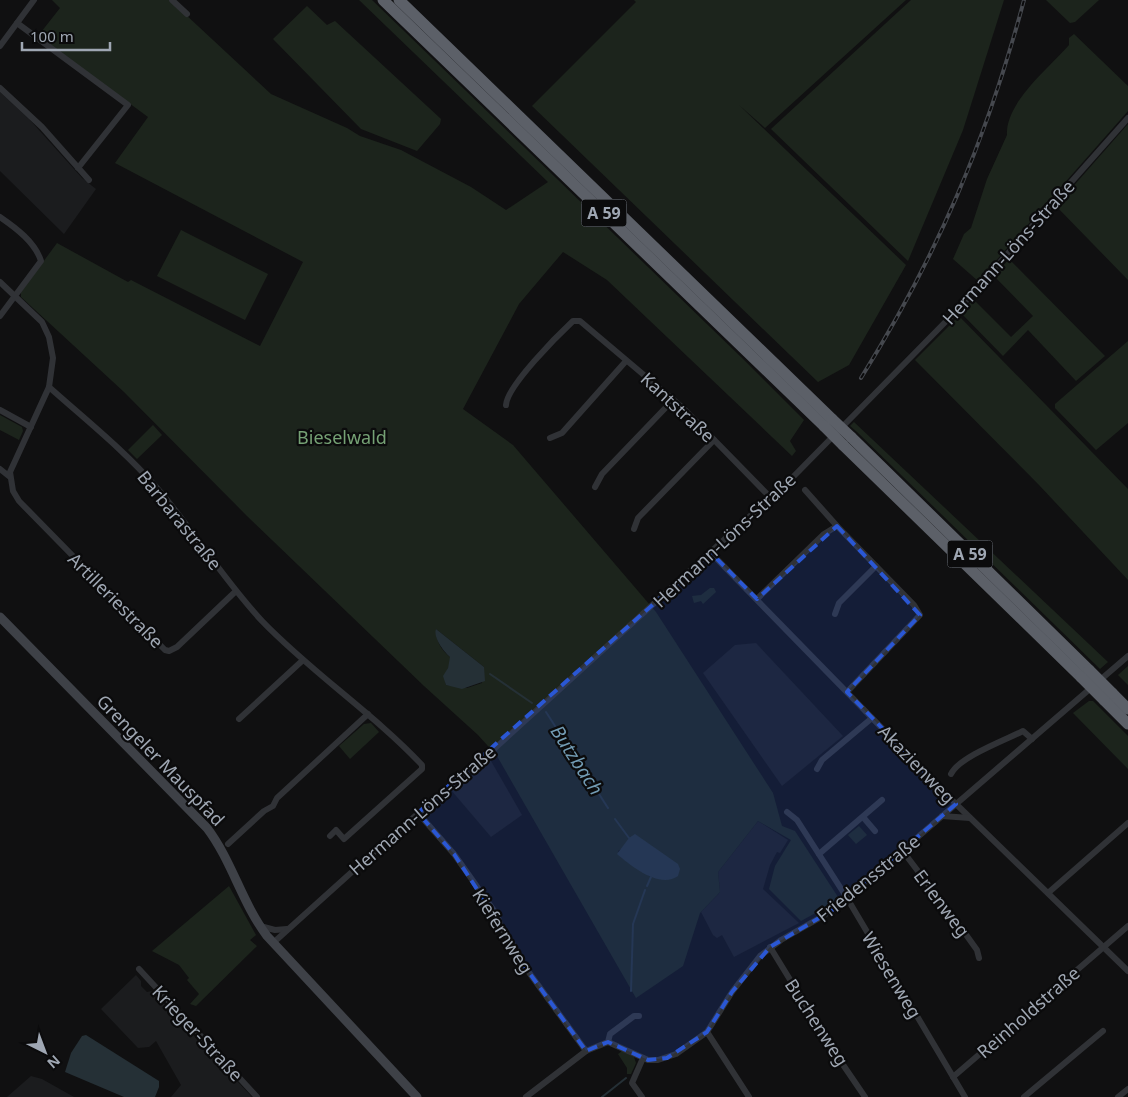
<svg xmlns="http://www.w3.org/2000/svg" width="1128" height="1097" viewBox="0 0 1128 1097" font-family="'Noto Sans',sans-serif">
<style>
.built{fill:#1b1c1e}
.green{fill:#1c241c;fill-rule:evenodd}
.water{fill:#253036}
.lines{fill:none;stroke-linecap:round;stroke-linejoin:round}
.stream{stroke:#253036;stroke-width:2}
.minor{stroke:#303236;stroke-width:6}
.secondary{stroke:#3e4147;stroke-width:9}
.motorway{stroke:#5c6068;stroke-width:11}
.rail-casing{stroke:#45484e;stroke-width:4}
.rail{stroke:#0b0b0c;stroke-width:2;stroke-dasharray:5.5;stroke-linecap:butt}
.motorway-bridge{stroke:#5c6068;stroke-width:11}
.marked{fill:#2a57d4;fill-opacity:0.2;stroke:#2a57d4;stroke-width:4;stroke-dasharray:10 6;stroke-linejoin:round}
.labels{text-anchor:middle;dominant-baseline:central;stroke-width:4.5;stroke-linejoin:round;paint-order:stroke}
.shield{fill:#0b0b0c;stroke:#737881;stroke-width:1}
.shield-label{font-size:16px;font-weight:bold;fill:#9fa7b3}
.street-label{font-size:18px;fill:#9fa7b3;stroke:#0b0b0c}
.park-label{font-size:18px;fill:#75a174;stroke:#0b0b0c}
.water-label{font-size:19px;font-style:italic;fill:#729bb3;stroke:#0b0b0c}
</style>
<rect width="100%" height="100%" fill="#101011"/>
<g class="built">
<path d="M 0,92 L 29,119 L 82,178 L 96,189 L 64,234 L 0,171 Z"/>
<path d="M 756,643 L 843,736 L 782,786 L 703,673 L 735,645 Z"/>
<path d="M 487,760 L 491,761 L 522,815 L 491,837 L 451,790 Z"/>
<path d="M 758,821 L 788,840 L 780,853 L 777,852 L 770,865 L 763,889 L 799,923 L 734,957 L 722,935 L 717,938 L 713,935 L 701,912 L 720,892 L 718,872 Z"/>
<path d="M 136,975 L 141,981 L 141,986 L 147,992 L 152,991 L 252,1097 L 171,1097 L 181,1085 L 156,1041 L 149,1047 L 138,1048 L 101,1009 Z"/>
<path d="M 31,1076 L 42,1079 L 74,1097 L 7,1097 Z"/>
</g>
<g class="green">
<path d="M 52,0 L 170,0 L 271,94 L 347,128 L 360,136 L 401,150 L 471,187 L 506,210 L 548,182 L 359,0 L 372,0 L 741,357 L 804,420 L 790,441 L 796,451 L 792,456 L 607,280 L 563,252 L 519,304 L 463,409 L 513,445 L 656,612 L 773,793 L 782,826 L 795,831 L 838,897 L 830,905 L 801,921 L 769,889 L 775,866 L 791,840 L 758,821 L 718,872 L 720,892 L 700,913 L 683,966 L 636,998 L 497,756 L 478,735 L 424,686 L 247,516 L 124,392 L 21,297 L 21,292 L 57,243 L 128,282 L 131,280 L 260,346 L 303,262 L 115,163 L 148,117 L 38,36 L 60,8 ZM 436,629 L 484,667 L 482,683 L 467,688 L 446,685 C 443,673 451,667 450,657 C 441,650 436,641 436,629 ZM 629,838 L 651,877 L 622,858 L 618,851 L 625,847 Z"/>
<path d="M 634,0 L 906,0 L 765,128 L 739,105 L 906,265 L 849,365 L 818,382 L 532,106 L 636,2 Z"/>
<path d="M 911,0 L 1004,0 L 963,130 L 908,261 L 771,129 Z"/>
<path d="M 1046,0 L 1099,0 L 1075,22 L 1070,23 Z"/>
<path d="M 307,6 L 327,25 L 335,21 L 441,119 L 440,124 L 417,151 L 361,129 L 273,39 Z"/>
<path d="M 1074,34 L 1128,86 L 1128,111 L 978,281 L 953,259 L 964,234 L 971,228 L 987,179 L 1007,135 C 1005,103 1049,68 1069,45 L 1069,38 Z"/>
<path d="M 1128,124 L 1128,280 L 1056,206 Z"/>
<path d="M 181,230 L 268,274 L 245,320 L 157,276 Z"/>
<path d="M 1009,259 L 1105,356 L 1076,381 L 1028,330 L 1003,356 L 961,313 L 973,299 L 1011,337 L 1033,316 L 994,276 Z"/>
<path d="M 959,316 L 1128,489 L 1128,580 L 1039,485 L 915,360 Z"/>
<path d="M 1128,341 L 1128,423 L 1096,450 L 1055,408 L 1055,404 Z"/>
<path d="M 0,415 L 22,427 L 23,431 L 19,440 L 0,430 Z"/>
<path d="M 854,422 L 1108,662 L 1100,669 L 857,432 L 850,426 Z"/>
<path d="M 153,425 L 162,435 L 137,459 L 128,450 Z"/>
<path d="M 710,588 L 714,588 L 716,592 L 703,604 L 701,601 L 694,603 L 692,596 L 701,595 Z"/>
<path d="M 1128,666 L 1128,685 L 1118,675 Z"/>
<path d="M 1089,701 L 1093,701 L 1128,736 L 1128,769 L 1073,713 Z"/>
<path d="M 371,723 L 379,732 L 350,759 L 339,746 L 364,724 Z"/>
<path d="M 859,826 L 867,835 L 856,844 L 848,835 Z"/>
<path d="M 229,886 L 256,935 L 250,940 L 257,946 L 196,1006 L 190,1004 L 199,994 L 187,980 L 189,978 L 179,965 L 152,951 Z"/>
<path d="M 622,1051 L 634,1057 L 636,1063 L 631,1074 L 627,1074 L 627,1068 L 618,1054 Z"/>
</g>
<g class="water">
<path d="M 436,629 L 484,667 L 485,681 L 462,689 L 446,685 L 443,676 L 448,668 L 450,657 C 443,651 433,637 436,629 Z"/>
<path d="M 635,834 L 678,864 L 680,869 L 678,876 C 660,889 632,867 617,854 L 629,838 Z"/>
<path d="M 86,1035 L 159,1081 L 159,1087 L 155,1097 L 124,1097 L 65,1072 L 71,1053 L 82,1036 Z"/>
</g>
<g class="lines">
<g class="stream">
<path d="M 490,674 L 532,703"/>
<path d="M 546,712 L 608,808"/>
<path d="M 615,819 L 629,838"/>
<path d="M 647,886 L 651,877"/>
<path d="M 631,991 L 633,924 L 645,890"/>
<path d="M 602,1097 L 626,1078"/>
</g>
<g class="minor">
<path d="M 172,0 L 187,14"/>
<path d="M 17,23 L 128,105 L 78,168"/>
<path d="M 0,46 L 34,0"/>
<path d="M 0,88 L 42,127 L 89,180"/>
<path d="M 0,217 C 16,228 35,242 41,261 L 0,316"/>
<path d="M 0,282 L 42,322 L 49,337 L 53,358 L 49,387 L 10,472 L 13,491 L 19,501 L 165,650 L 169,651 L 177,647 L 236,591"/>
<path d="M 49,387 C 86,420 124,450 157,488 C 194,531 223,579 262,621 C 312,673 373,713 422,765 L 422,769 L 344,839 L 336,830 L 330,836"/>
<path d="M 506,405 C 507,386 558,335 573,321 L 580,321 L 683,408 L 771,498"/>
<path d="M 0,410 L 31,427"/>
<path d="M 550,438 L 562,433 L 626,361"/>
<path d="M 0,469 L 10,477"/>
<path d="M 595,487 L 602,474 L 673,400"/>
<path d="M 805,490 L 837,526 L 914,605 L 920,615 L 847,692"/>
<path d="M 634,529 L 638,518 L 714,440"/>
<path d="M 711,553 L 956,804 L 1128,971"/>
<path d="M 757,599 L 824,534 L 837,526"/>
<path d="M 835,614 L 839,603 L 876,566"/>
<path d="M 239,719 L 303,660"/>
<path d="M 817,769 L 822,760 L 872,718"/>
<path d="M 951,774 C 959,757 1005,740 1023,731 L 1032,739"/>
<path d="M 787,812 L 797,820 L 847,898 L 965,1097"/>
<path d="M 418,813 L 454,854 L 497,915 L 502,929 L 514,946 L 517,956 L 586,1051"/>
<path d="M 942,816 L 970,818"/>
<path d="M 863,817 L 875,831"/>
<path d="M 228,844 L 264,811 L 273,806 L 277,798 L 368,714"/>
<path d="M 902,850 L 967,936 L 977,950 L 979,958"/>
<path d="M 819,854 L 882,800"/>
<path d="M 1048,893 L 1128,823"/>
<path d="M 260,926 L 275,930 L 287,929"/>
<path d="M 273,943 L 394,834 L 494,749 L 793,477 L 963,304 L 1128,118"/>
<path d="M 770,947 L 835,1053 L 865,1097"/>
<path d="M 139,969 L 257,1097"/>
<path d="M 707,1032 L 749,1097"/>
<path d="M 608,1042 L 648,1060 L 658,1060 L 676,1054 L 707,1032 L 732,992 L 760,956 L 781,940 L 823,916 L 847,898 L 1128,656"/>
<path d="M 953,1077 L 1128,926"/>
<path d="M 526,1097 L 586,1051 L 608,1042 L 610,1034 L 634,1016 L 639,1016"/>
<path d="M 642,1097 L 632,1083 L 643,1058"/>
<path d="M 1024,1097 L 1103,1031"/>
<path d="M 1118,1097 L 1128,1089"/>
</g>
<path class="secondary" d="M 0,617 L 207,828 C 232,861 242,903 267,936 L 417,1097"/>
<g class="motorway">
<path d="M 383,0 L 824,426"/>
<path d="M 399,0 L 832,419"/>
<path d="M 851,437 L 1089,670"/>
<path d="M 843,445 L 1081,677"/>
<path d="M 1112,693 L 1128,709"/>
<path d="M 1104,700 L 1128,724"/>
</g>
<defs>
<path id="rail" d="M 861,378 C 937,256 987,139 1024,0"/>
</defs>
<use href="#rail" class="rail-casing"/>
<use href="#rail" class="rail"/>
<g class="motorway-bridge">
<path d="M 832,419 L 851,437"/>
<path d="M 824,426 L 843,445"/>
<path d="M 1089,670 L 1112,693"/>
<path d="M 1081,677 L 1104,700"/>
</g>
</g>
<path class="marked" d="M 837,526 L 920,615 L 847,692 L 956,804 L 831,911 L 770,947 L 732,992 L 707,1032 L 667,1058 L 648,1060 L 608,1042 L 586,1051 L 517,956 L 514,946 L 454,854 L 418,813 L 711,553 L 757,599 Z"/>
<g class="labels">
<g class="shield">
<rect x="581.5" y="199.5" width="45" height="27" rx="4"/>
<rect x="947.5" y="540.5" width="45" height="27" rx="4"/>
</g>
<g class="shield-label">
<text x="604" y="213">A 59</text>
<text x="970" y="554">A 59</text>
</g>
<g class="street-label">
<text transform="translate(1008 252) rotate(-48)">Hermann-Löns-Straße</text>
<text transform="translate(678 407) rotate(43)">Kantstraße</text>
<text transform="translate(180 520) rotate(51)">Barbarastraße</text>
<text transform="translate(724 540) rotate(-43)">Hermann-Löns-Straße</text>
<text transform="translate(116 600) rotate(45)">Artilleriestraße</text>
<text transform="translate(161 760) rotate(46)">Grengeler Mauspfad</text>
<text transform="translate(917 764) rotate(46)">Akazienweg</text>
<text transform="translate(422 810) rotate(-41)">Hermann-Löns-Straße</text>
<text transform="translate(868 878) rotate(-39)">Friedensstraße</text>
<text transform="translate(942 903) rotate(53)">Erlenweg</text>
<text transform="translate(503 931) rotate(58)">Kiefernweg</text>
<text transform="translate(892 975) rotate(59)">Wiesenweg</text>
<text transform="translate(1028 1012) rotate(-41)">Reinholdstraße</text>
<text transform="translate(817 1022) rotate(57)">Buchenweg</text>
<text transform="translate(198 1033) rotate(47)">Krieger-Straße</text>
</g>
<g class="park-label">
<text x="342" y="437">Bieselwald</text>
</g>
<g class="water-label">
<text transform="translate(577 760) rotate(57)">Butzbach</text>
</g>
</g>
<g transform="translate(45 1052) rotate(138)" stroke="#0b0b0c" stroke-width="4" paint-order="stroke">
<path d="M0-4L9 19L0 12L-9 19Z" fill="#9fa7b3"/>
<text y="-8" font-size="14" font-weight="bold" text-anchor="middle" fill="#9fa7b3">N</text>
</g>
<path d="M22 42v8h88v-8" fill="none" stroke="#9fa7b3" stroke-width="2.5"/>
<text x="30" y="42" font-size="15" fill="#9fa7b3" stroke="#0b0b0c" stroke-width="4" paint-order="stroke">100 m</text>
</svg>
